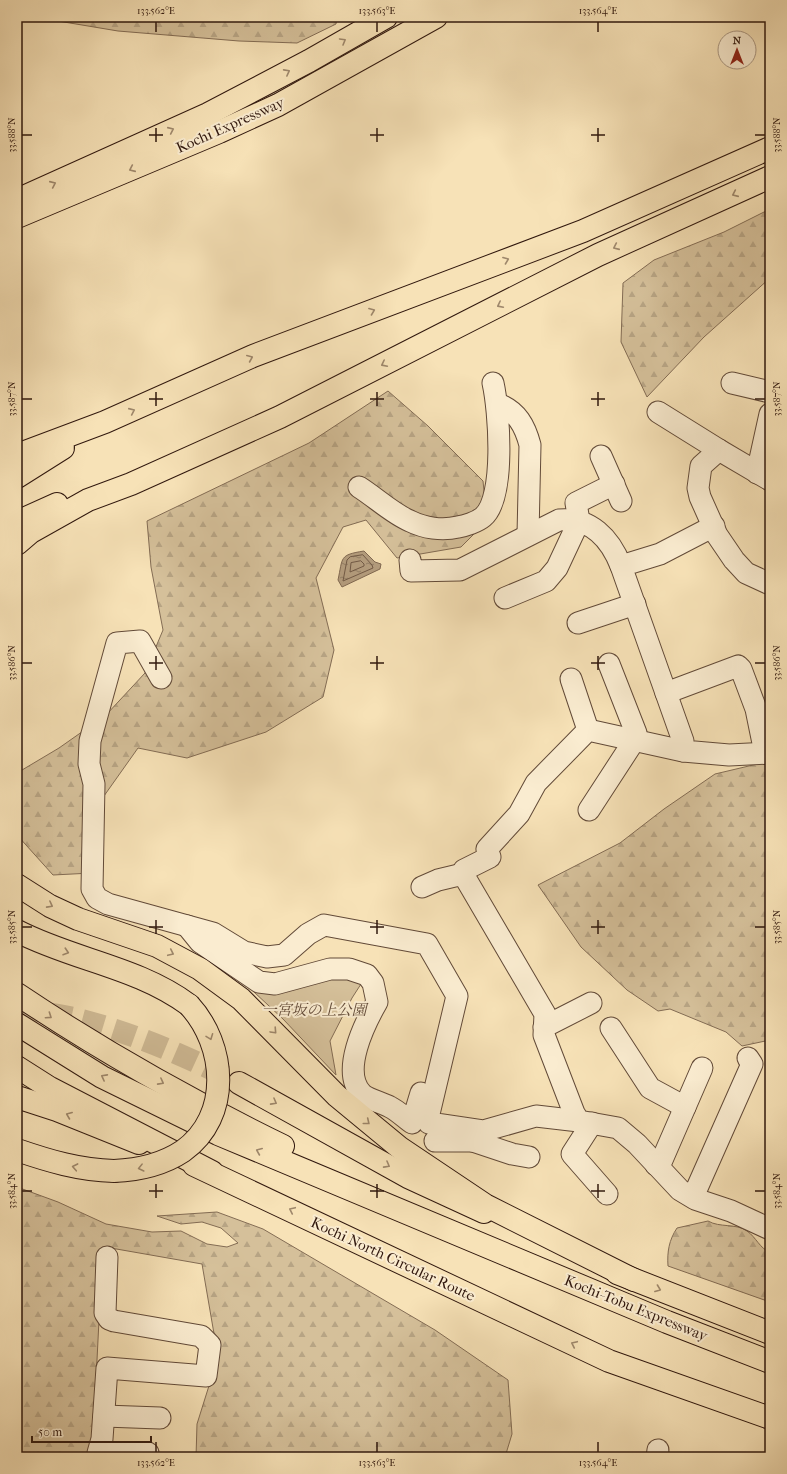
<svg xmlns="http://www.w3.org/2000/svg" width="787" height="1474" viewBox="0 0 787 1474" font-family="'IM FELL French Canon','Noto Serif JP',serif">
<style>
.green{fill:#d5c09a;stroke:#836c54}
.forest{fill:url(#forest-firs);stroke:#836c54}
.water{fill:url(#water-ripples);stroke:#806851}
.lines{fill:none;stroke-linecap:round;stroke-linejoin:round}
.shore{stroke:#725a46;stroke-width:1}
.major-tunnel{stroke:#cfba95;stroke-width:22;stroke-dasharray:22 11;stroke-linecap:butt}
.minor-casing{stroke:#624a38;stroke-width:23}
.major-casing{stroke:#31180e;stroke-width:24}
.highway-casing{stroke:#31180e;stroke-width:24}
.minor{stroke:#faecd0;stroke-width:21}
.major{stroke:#f7e2b7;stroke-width:22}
.highway{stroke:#f7e2b7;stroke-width:22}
.highway-bridge-casing{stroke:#31180e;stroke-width:24;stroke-linecap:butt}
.highway-bridge{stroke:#f7e2b7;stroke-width:22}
.oneway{stroke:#9e876b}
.ticks{fill:none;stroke:#31180e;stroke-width:1.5}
.labels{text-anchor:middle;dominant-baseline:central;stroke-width:4;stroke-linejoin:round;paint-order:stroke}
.street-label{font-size:15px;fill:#31180e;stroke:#faecd0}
.park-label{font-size:15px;font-style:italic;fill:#624a38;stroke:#faecd0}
.neatline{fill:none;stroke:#31180e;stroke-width:1.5}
.ticks-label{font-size:10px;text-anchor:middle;fill:#31180e}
</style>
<defs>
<pattern id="forest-firs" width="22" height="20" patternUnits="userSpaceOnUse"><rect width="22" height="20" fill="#d5c09a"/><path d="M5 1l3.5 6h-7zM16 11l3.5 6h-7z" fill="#b7a484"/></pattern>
<pattern id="water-ripples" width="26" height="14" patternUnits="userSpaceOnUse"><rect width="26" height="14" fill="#b49d7e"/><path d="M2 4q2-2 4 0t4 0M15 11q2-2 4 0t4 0" fill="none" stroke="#937f66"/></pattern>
</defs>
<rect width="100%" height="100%" fill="#f7e2b7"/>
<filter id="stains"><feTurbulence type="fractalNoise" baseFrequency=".005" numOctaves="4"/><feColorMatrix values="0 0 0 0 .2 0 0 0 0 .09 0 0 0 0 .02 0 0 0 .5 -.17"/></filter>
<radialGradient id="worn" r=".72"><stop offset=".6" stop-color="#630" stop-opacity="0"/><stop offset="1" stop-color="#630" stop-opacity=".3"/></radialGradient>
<path class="green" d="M 322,978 L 349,978 L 361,984 L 352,998 L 330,1041 L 336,1075 L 283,1019 L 254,992 L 272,992 Z"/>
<g class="forest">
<path d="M 17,17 L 337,17 L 336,24 L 297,43 L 239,41 L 118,31 L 58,21 L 21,18 L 17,20 Z"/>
<path d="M 770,209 L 770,278 L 704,337 L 647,397 L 621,342 L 623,283 L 654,260 L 724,232 Z"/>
<path d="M 388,391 L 428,426 L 483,481 L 487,521 L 461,547 L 397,558 L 366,520 L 343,527 L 316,578 L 334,650 L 323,697 L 266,732 L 187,758 L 138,748 L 99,803 L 92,873 L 53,875 L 17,835 L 17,773 L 59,748 L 106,715 L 145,673 L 163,630 L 151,567 L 147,521 L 309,443 Z"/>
<path d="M 770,761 L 770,1040 L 742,1046 L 726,1032 L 670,1009 L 658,1011 L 627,990 L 581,947 L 538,885 L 620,843 L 664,809 L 715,774 Z"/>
<path d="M 17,1187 L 58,1202 L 106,1224 L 152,1232 L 181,1231 L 207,1244 L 227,1247 L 238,1243 L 221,1228 L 202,1222 L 181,1224 L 157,1216 L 217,1212 L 263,1229 L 435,1330 L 508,1380 L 512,1434 L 505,1457 L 196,1457 L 197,1424 L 218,1357 L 202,1264 L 105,1247 L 102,1260 L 93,1440 L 87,1457 L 17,1457 Z"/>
<path d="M 708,1221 C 720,1228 736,1223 747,1231 C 756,1237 760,1249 770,1252 L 770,1302 L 668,1266 C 667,1252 669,1240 677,1228 Z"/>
</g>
<path class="water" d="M 364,551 L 375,562 L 381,564 L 380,569 L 342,587 L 338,580 C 343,557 339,555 364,551 Z"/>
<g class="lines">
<g class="shore">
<path d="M 363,555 L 372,565 L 373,568 L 343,581 L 347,560 L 350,557 Z"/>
<path d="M 361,561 L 364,564 L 364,566 L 350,572 L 351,563 Z"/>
</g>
<path class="major-tunnel" d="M 17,1009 C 36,1012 56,1014 74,1018 C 130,1032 182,1054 233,1080"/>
<defs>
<g id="minor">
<path d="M 732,383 L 770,392"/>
<path d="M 498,404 C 517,411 525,426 530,445 L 528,535"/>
<path d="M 658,412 L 719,450 L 770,480"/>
<path d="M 719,450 L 701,466 L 698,488 L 700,497 L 717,535 L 734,560 L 746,573 L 770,584"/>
<path d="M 601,456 L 621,501"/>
<path d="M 757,473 L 770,414"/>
<path d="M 359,487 C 375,497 393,514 410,521 C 424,528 442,531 458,527 C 465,526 477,522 483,517 C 506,498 499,410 493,383"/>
<path d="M 714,526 L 660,554 L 621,566 L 683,741 L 683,751 L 729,755 L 770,753"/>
<path d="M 410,560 L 411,571 L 460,570 L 559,520 C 590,517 610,538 621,566"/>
<path d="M 505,598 L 546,581 L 557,568 L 579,521 L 576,503 L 614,484"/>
<path d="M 578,623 L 635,604"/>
<path d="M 161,678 L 140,641 L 117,643 L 90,741 L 89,764 L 94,784 L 92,889 L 97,898 L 108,904 L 213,933 L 244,952 L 267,957 L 284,955 L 308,934 L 324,925 L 427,944 L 457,996 L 428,1118 L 429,1123 L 483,1131 L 536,1116 L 579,1121"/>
<path d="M 571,679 L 588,730"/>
<path d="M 666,693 L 738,666 L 741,669 L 756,709 L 765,753"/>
<path d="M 589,810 L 630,747 L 636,733 L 609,664"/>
<path d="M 463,874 L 464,870 L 490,857 L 487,849 L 519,814 L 536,783 L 588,730 L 683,751"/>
<path d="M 422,887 L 438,880 L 463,874 L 545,1014 L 544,1035 L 574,1113 L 579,1121 L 618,1128 L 637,1144 L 680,1190 L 695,1199 L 731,1211 L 770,1229"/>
<path d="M 187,926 L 200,942 L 259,982 L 275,984 L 330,969 L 349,969 L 367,975 L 373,983 L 377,1002 C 365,1023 340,1072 362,1094 C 369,1100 381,1102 390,1107 C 398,1111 405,1118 412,1123 L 421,1093"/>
<path d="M 544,1027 L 591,1003"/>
<path d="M 611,1028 L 650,1088 L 685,1107"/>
<path d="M 592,1123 L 572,1154 L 607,1194"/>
<path d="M 435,1141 L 473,1141 L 473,1137"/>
<path d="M 473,1141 L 512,1154 L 529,1157"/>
<path d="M 656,1165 L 662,1160 L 702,1068"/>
<path d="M 693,1197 L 752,1064 L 748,1058"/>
<path d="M 107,1257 L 105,1313 L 109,1319 L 114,1321 L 201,1336 L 210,1345 L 206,1376 L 107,1368 L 102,1439 L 98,1453 L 148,1453 L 148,1457"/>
<path d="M 104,1416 L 160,1418"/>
<path d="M 657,1457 L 658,1450"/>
</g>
<g id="major">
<path d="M 239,1083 L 408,1177 L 484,1212"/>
<path d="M 17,1097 L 57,1110 L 139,1143"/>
<path d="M 194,1165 L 609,1361 L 770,1418"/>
<path d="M 617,1273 L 770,1333"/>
</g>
<g id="highway">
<path d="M 17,200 L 208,114 L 309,61 L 386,17"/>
<path d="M 17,217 L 219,132 L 278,105 L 436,17"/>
<path d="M 17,455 L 105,422 L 253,356 L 583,231 L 770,148"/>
<path d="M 17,477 L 63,448"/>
<path d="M 17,522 L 57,504"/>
<path d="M 17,544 L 31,532 L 88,500 L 131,484 L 280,417 L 598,255 L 770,177"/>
<path d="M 17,885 L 50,906 L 78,919 L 157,946 L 200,969 L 241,999 L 337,1096 L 400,1148 L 485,1205 L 634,1280"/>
<path d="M 17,931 C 73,960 138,967 189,1005"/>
<path d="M 17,994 C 102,1051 191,1101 283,1146"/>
<path d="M 17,1024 L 102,1077 L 218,1134 L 667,1322 L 770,1362"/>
<path d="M 17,1067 L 50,1088 L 212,1172"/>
<path d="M 17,1150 C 49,1161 79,1170 114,1171"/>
</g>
</defs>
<use href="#minor" class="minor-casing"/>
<use href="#major" class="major-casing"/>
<use href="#highway" class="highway-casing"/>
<use href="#minor" class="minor"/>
<use href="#major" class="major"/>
<use href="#highway" class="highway"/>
<defs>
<path id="highway-bridge" d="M 114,1171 C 138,1170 162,1165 183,1151 C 232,1116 226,1045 189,1005"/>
</defs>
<use href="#highway-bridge" class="highway-bridge-casing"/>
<use href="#highway-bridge" class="highway-bridge"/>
</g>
<defs><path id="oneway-chevron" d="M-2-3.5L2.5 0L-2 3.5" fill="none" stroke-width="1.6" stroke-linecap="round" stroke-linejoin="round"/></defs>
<g class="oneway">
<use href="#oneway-chevron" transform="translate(343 41) rotate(-30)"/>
<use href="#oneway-chevron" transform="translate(287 72) rotate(-28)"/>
<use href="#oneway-chevron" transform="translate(171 130) rotate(-24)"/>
<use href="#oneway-chevron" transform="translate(132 169) rotate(156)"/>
<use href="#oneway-chevron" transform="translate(53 184) rotate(-24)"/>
<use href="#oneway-chevron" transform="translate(735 194) rotate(156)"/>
<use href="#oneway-chevron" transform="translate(616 247) rotate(156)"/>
<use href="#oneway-chevron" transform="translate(506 260) rotate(-21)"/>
<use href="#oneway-chevron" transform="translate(500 305) rotate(153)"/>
<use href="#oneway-chevron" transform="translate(372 311) rotate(-21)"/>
<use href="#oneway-chevron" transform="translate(250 358) rotate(-23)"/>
<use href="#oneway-chevron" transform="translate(384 364) rotate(153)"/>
<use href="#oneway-chevron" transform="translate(132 411) rotate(-24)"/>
<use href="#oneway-chevron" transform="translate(50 905) rotate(28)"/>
<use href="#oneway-chevron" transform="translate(66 952) rotate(18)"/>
<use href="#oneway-chevron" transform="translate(171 953) rotate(25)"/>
<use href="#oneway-chevron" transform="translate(49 1016) rotate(34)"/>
<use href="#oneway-chevron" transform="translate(274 1031) rotate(47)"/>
<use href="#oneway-chevron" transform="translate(210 1037) rotate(69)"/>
<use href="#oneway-chevron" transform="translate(104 1077) rotate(-152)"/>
<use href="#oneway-chevron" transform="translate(161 1082) rotate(28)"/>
<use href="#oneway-chevron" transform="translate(274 1102) rotate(29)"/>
<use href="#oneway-chevron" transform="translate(69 1115) rotate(-158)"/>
<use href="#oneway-chevron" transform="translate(367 1122) rotate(39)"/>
<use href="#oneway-chevron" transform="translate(259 1151) rotate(-157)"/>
<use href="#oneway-chevron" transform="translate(387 1165) rotate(29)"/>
<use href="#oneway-chevron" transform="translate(75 1167) rotate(-169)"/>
<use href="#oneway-chevron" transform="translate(141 1168) rotate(166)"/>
<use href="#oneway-chevron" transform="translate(292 1210) rotate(-155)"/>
<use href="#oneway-chevron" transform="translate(658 1289) rotate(21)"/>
<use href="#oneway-chevron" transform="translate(574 1344) rotate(-155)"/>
</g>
<path class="ticks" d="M 156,22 L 156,32M 377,22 L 377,32M 598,22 L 598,32M 156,128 L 156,142M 377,128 L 377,142M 598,128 L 598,142M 22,135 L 32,135M 149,135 L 163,135M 370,135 L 384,135M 591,135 L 605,135M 755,135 L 765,135M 156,392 L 156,406M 377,392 L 377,406M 598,392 L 598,406M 22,399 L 32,399M 149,399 L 163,399M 370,399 L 384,399M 591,399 L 605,399M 755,399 L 765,399M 156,656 L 156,670M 377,656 L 377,670M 598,656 L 598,670M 22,663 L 32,663M 149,663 L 163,663M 370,663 L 384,663M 591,663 L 605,663M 755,663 L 765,663M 156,920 L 156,934M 377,920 L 377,934M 598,920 L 598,934M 22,927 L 32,927M 149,927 L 163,927M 370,927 L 384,927M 591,927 L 605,927M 755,927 L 765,927M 156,1184 L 156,1198M 377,1184 L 377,1198M 598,1184 L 598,1198M 22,1191 L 32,1191M 149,1191 L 163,1191M 370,1191 L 384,1191M 591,1191 L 605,1191M 755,1191 L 765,1191M 156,1442 L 156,1452M 377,1442 L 377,1452M 598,1442 L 598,1452"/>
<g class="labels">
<g class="street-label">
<text transform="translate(230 125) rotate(-24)">Kochi Expressway</text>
<text transform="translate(393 1259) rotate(25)">Kochi North Circular Route</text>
<text transform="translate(636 1308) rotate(22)">Kochi-Tobu Expressway</text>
</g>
<g class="park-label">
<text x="314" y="1010">一宮坂の上公園</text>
</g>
</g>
<rect width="787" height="1474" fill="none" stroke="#f7e2b7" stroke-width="44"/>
<g transform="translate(737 50)"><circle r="19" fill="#faecd0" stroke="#aa9782"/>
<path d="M0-3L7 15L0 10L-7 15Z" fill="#8f2418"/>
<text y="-6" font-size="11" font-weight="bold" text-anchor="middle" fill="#31180e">N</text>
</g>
<path d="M32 1436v6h119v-6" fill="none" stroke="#31180e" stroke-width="2"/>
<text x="38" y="1436" font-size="12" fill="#31180e" stroke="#faecd0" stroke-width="3" paint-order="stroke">50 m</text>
<rect x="22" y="22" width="743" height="1430" class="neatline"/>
<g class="ticks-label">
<text x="156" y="14">133.562°E</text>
<text x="377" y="14">133.563°E</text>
<text x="598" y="14">133.564°E</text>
<text transform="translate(11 135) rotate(-90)" y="4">33.588°N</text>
<text transform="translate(776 135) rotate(-90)" y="4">33.588°N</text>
<text transform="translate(11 399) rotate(-90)" y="4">33.587°N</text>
<text transform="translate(776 399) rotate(-90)" y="4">33.587°N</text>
<text transform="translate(11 663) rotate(-90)" y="4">33.586°N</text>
<text transform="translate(776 663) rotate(-90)" y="4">33.586°N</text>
<text transform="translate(11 927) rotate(-90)" y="4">33.585°N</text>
<text transform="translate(776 927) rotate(-90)" y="4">33.585°N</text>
<text transform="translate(11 1191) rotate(-90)" y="4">33.584°N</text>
<text transform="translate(776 1191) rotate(-90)" y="4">33.584°N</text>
<text x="156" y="1466">133.562°E</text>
<text x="377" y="1466">133.563°E</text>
<text x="598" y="1466">133.564°E</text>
</g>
<rect width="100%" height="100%" filter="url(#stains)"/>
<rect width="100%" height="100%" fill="url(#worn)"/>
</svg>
